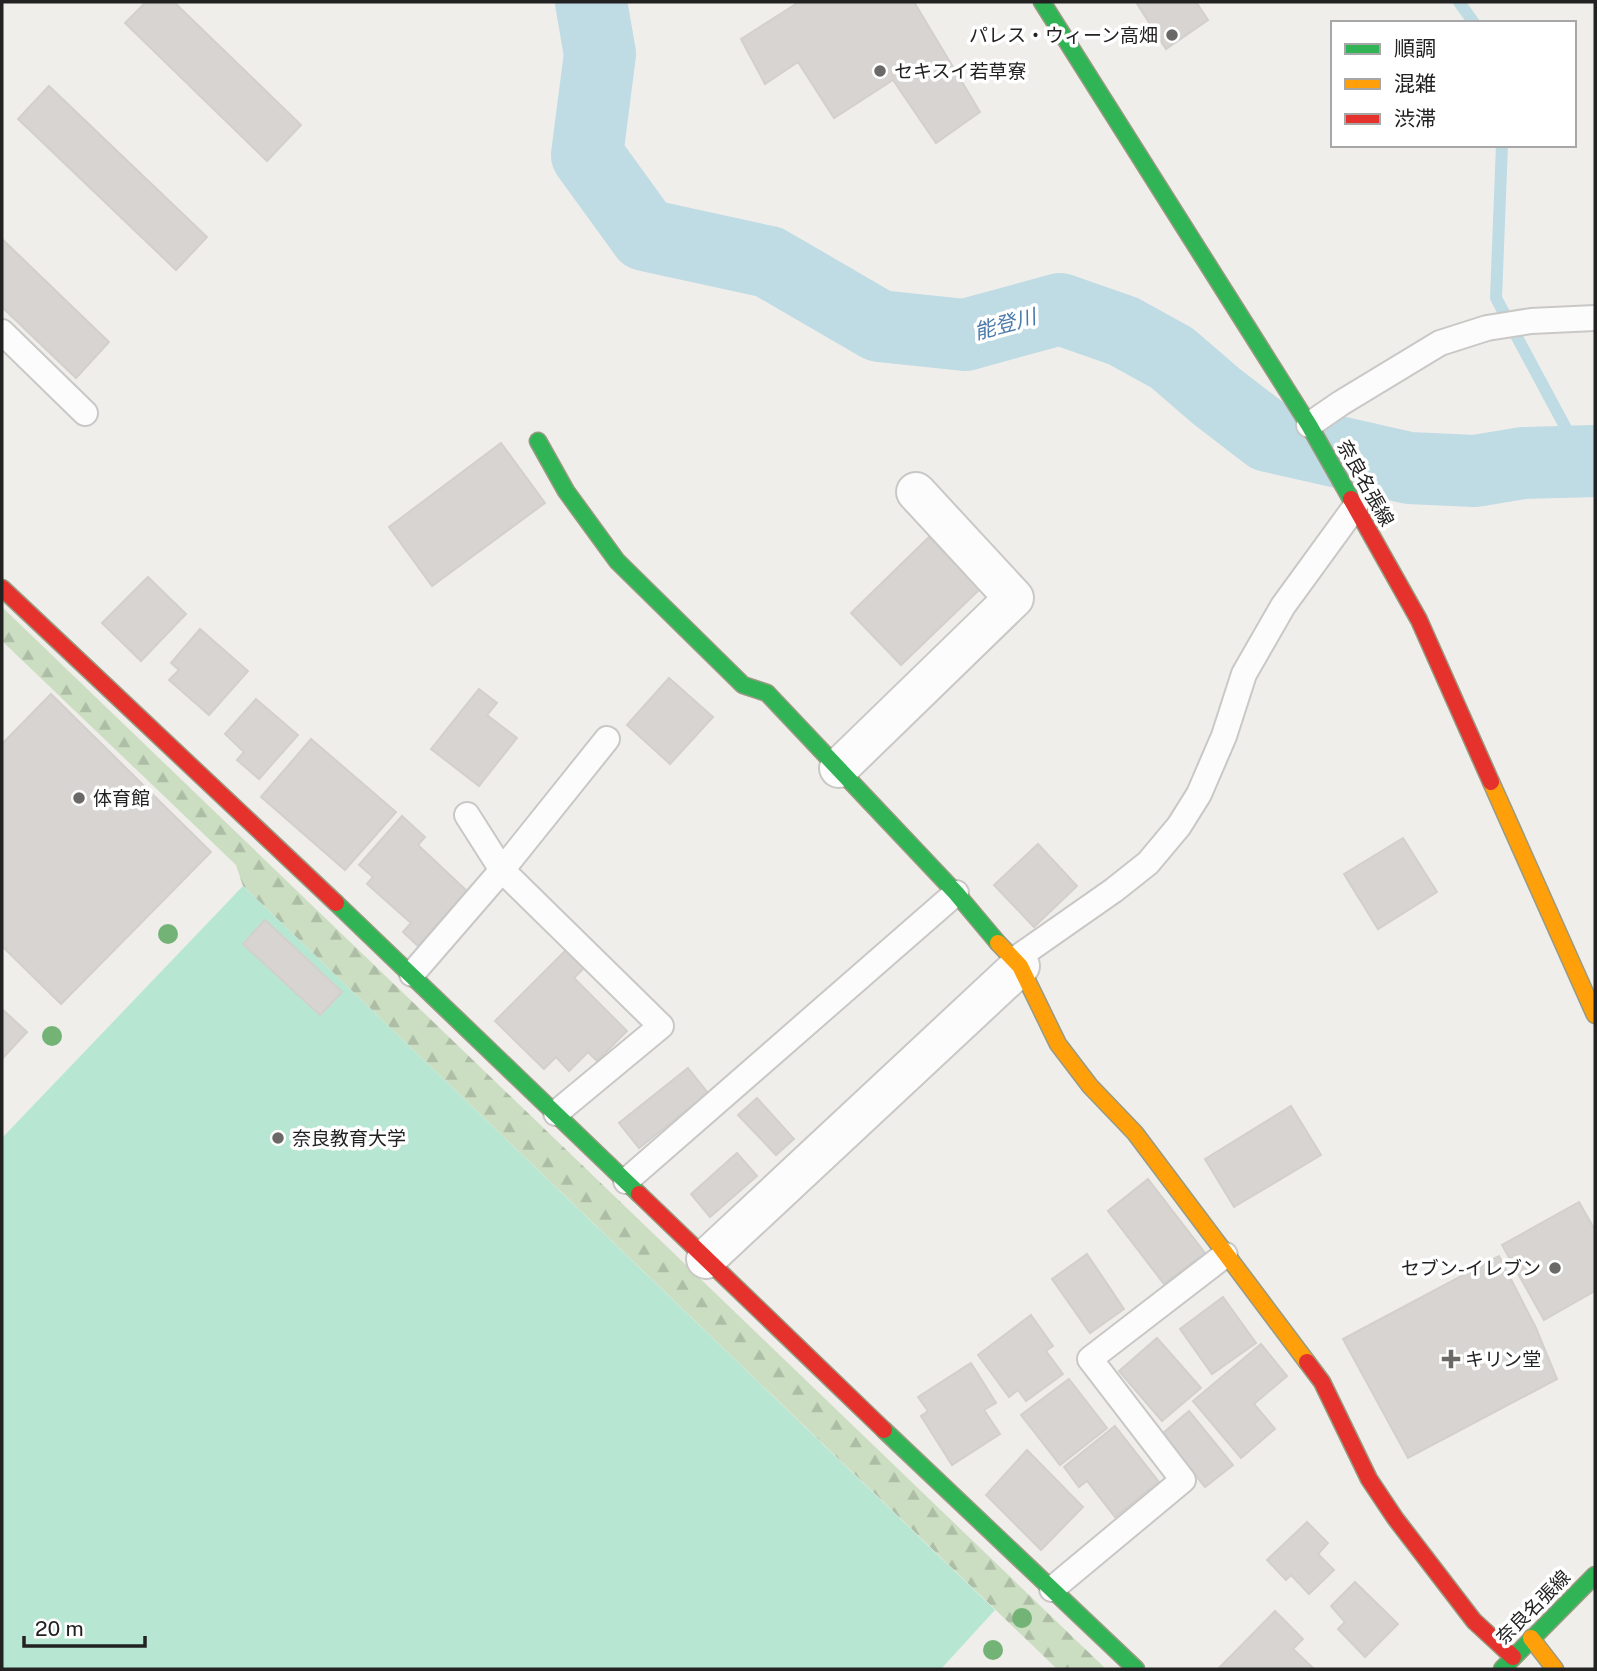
<svg xmlns="http://www.w3.org/2000/svg" width="1597" height="1671" viewBox="0 0 1597 1671" font-family="'Public Sans','Noto Sans JP',sans-serif">
<style>
.forest{fill:url(#forest-firs)}
.pitch{fill:#b7e6d2}
.lines{fill:none;stroke-linecap:round;stroke-linejoin:round}
.stream{stroke:#bfdbe3;stroke-width:12}
.river{stroke:#bfdbe3;stroke-width:72}
.building{fill:#d7d4d2;stroke:#d3d0cc;stroke-width:2}
.lane-casing{stroke:#c9c8c7;stroke-width:28}
.street-casing{stroke:#c9c8c7;stroke-width:42}
.fast-casing{stroke:#999a82;stroke-width:19}
.slow-casing{stroke:#999a82;stroke-width:19}
.jam-casing{stroke:#999a82;stroke-width:19}
.lane{stroke:#fdfcfc;stroke-width:24}
.street{stroke:#fdfcfc;stroke-width:38}
.fast{stroke:#30b455;stroke-width:16}
.slow{stroke:#ff9f0a;stroke-width:16}
.jam{stroke:#e5322d;stroke-width:16}
.tree{fill:#73b476}
.poi-dot{fill:#6a6968;stroke:#fff;stroke-width:2.5}
.labels{text-anchor:middle;dominant-baseline:central;stroke-width:7;stroke-linejoin:round;paint-order:stroke}
.poi-label{font-size:19px;fill:#222;stroke:#fff;text-anchor:start}
.street-label{font-size:19px;fill:#222;stroke:#fff}
.water-label{font-size:21px;font-style:italic;fill:#4a7aab;stroke:#fff}
</style>
<defs>
<pattern id="forest-firs" width="22" height="20" patternUnits="userSpaceOnUse" patternTransform="scale(1.75)"><rect width="22" height="20" fill="#cbdec1"/><path d="M5 1l3.5 6h-7zM16 11l3.5 6h-7z" fill="#aebea6"/></pattern>
</defs>
<rect width="100%" height="100%" fill="#f0eeeb"/>
<path class="forest" d="M 2,607 L 1106,1669 L 1057,1669 L 243,886 L 236,865 L 2,641 Z"/>
<path class="pitch" d="M 243,886 L 995,1610 L 941,1669 L 2,1669 L 2,1138 Z"/>
<g class="lines">
<g class="stream">
<path d="M 1459,2 L 1474,23"/>
<path d="M 1502,145 L 1496,298 L 1583,460"/>
</g>
<path class="river" d="M 591,2 L 600,54 L 587,155 L 645,235 L 769,262 L 879,326 L 965,335 L 1060,309 L 1123,331 L 1172,358 L 1216,396 L 1268,436 L 1409,468 L 1475,471 L 1523,463 L 1595,461"/>
</g>
<g class="building">
<path d="M 146,2 L 174,2 L 301,125 L 267,161 L 125,23 Z"/>
<path d="M 799,2 L 914,2 L 980,112 L 936,143 L 893,80 L 834,118 L 798,62 L 765,84 L 741,39 Z"/>
<path d="M 1136,2 L 1196,2 L 1208,20 L 1166,49 Z"/>
<path d="M 49,86 L 207,237 L 176,270 L 18,119 Z"/>
<path d="M 2,239 L 109,342 L 76,378 L 2,307 Z"/>
<path d="M 501,443 L 545,503 L 432,586 L 389,527 Z"/>
<path d="M 929,537 L 980,589 L 901,665 L 851,613 Z"/>
<path d="M 148,577 L 186,614 L 141,661 L 102,623 Z"/>
<path d="M 200,629 L 248,671 L 209,715 L 169,680 L 179,670 L 171,663 Z"/>
<path d="M 669,678 L 713,717 L 670,764 L 627,725 Z"/>
<path d="M 479,689 L 497,703 L 487,715 L 517,738 L 479,786 L 431,749 Z"/>
<path d="M 51,694 L 211,852 L 61,1004 L 2,946 L 2,744 Z"/>
<path d="M 256,699 L 298,735 L 259,779 L 237,760 L 244,752 L 225,734 Z"/>
<path d="M 311,739 L 396,812 L 345,870 L 261,797 Z"/>
<path d="M 402,816 L 425,837 L 418,845 L 467,891 L 418,946 L 403,932 L 411,923 L 367,884 L 373,877 L 359,865 Z"/>
<path d="M 1403,838 L 1437,892 L 1378,929 L 1344,874 Z"/>
<path d="M 1038,844 L 1077,886 L 1034,927 L 994,885 Z"/>
<path d="M 265,920 L 342,992 L 320,1015 L 243,944 Z"/>
<path d="M 569,947 L 587,965 L 574,978 L 627,1031 L 597,1061 L 588,1052 L 569,1071 L 556,1057 L 544,1069 L 495,1021 Z"/>
<path d="M 2,1009 L 27,1032 L 2,1059 Z"/>
<path d="M 688,1068 L 708,1093 L 639,1148 L 619,1123 Z"/>
<path d="M 757,1098 L 794,1139 L 776,1155 L 738,1115 Z"/>
<path d="M 1291,1106 L 1321,1155 L 1234,1207 L 1205,1159 Z"/>
<path d="M 737,1153 L 757,1176 L 710,1217 L 691,1194 Z"/>
<path d="M 1148,1179 L 1205,1253 L 1164,1284 L 1108,1211 Z"/>
<path d="M 1579,1202 L 1595,1230 L 1595,1291 L 1544,1320 L 1502,1245 Z"/>
<path d="M 1087,1254 L 1124,1309 L 1090,1333 L 1052,1279 Z"/>
<path d="M 1499,1256 L 1536,1328 L 1557,1379 L 1408,1458 L 1343,1339 Z"/>
<path d="M 1223,1297 L 1256,1343 L 1212,1374 L 1180,1329 Z"/>
<path d="M 1031,1315 L 1053,1346 L 1046,1351 L 1063,1374 L 1026,1401 L 1018,1390 L 1009,1397 L 978,1355 Z"/>
<path d="M 1157,1338 L 1201,1388 L 1162,1421 L 1119,1371 Z"/>
<path d="M 1261,1344 L 1287,1376 L 1254,1404 L 1275,1429 L 1241,1458 L 1193,1401 Z"/>
<path d="M 971,1363 L 996,1403 L 984,1410 L 1000,1434 L 952,1465 L 921,1416 L 928,1411 L 918,1397 Z"/>
<path d="M 1069,1379 L 1107,1428 L 1060,1465 L 1021,1415 Z"/>
<path d="M 1189,1411 L 1233,1465 L 1205,1487 L 1162,1434 Z"/>
<path d="M 1115,1426 L 1159,1482 L 1115,1517 L 1087,1481 L 1079,1487 L 1064,1467 Z"/>
<path d="M 1027,1450 L 1083,1507 L 1041,1550 L 986,1495 Z"/>
<path d="M 1307,1522 L 1328,1543 L 1318,1554 L 1334,1570 L 1309,1594 L 1291,1575 L 1286,1580 L 1267,1560 Z"/>
<path d="M 1355,1582 L 1398,1624 L 1365,1657 L 1338,1629 L 1345,1622 L 1331,1606 Z"/>
<path d="M 1275,1611 L 1303,1639 L 1293,1649 L 1314,1669 L 1218,1669 Z"/>
</g>
<g class="lines">
<defs>
<g id="lane">
<path d="M 2,332 L 85,413"/>
<path d="M 1309,425 L 1341,403 L 1440,343 L 1487,328 L 1531,321 L 1595,318"/>
<path d="M 467,815 L 502,870 L 661,1026 L 556,1113"/>
<path d="M 1014,960 L 1114,890 L 1148,863 L 1179,826 L 1199,794 L 1224,736 L 1244,674 L 1283,606 L 1355,507"/>
<path d="M 412,974 L 502,870 L 607,739"/>
<path d="M 626,1181 L 956,893"/>
<path d="M 1052,1589 L 1183,1480 L 1090,1359 L 1225,1255"/>
</g>
<g id="street">
<path d="M 839,768 L 1014,598 L 916,492"/>
<path d="M 706,1259 L 1020,966"/>
</g>
<g id="fast">
<path d="M 1042,2 L 1309,425 L 1351,499"/>
<path d="M 538,441 L 566,491 L 617,561 L 743,685 L 767,693 L 956,893 L 998,943"/>
<path d="M 336,903 L 639,1194"/>
<path d="M 884,1430 L 1136,1669"/>
<path d="M 1502,1669 L 1595,1575"/>
</g>
<g id="slow">
<path d="M 1491,782 L 1595,1015"/>
<path d="M 998,943 L 1020,966 L 1058,1044 L 1090,1086 L 1135,1133 L 1307,1362"/>
<path d="M 1531,1638 L 1555,1669"/>
</g>
<g id="jam">
<path d="M 1351,499 L 1419,620 L 1491,782"/>
<path d="M 2,588 L 336,903"/>
<path d="M 639,1194 L 884,1430"/>
<path d="M 1307,1362 L 1322,1382 L 1369,1479 L 1395,1518 L 1474,1621 L 1513,1657"/>
</g>
</defs>
<use href="#lane" class="lane-casing"/>
<use href="#street" class="street-casing"/>
<use href="#fast" class="fast-casing"/>
<use href="#slow" class="slow-casing"/>
<use href="#jam" class="jam-casing"/>
<use href="#lane" class="lane"/>
<use href="#street" class="street"/>
<use href="#fast" class="fast"/>
<use href="#slow" class="slow"/>
<use href="#jam" class="jam"/>
</g>
<g class="tree">
<circle cx="168" cy="934" r="10"/>
<circle cx="52" cy="1036" r="10"/>
<circle cx="1022" cy="1618" r="10"/>
<circle cx="993" cy="1650" r="10"/>
</g>
<g class="poi-dot">
<circle cx="1172" cy="35" r="7"/>
<circle cx="880" cy="71" r="7"/>
<circle cx="79" cy="798" r="7"/>
<circle cx="278" cy="1138" r="7"/>
<circle cx="1555" cy="1268" r="7"/>
<path d="M1447.5 1348.5h7v7h7v7h-7v7h-7v-7h-7v-7h7z"/>
</g>
<g class="labels">
<g class="poi-label">
<text x="1158" y="35" text-anchor="end">パレス・ウィーン高畑</text>
<text x="894" y="71">セキスイ若草寮</text>
<text x="93" y="798">体育館</text>
<text x="292" y="1138">奈良教育大学</text>
<text x="1541" y="1268" text-anchor="end">セブン-イレブン</text>
<text x="1465" y="1359">キリン堂</text>
</g>
<g class="street-label">
<text transform="translate(1366 483) rotate(61)">奈良名張線</text>
<text transform="translate(1533 1607) rotate(-45)">奈良名張線</text>
</g>
<g class="water-label">
<text transform="translate(1005 324) rotate(-15)">能登川</text>
</g>
</g>
<rect width="1597" height="1671" fill="none" stroke="#222222" stroke-width="7"/>
<rect x="1331" y="21" width="245" height="126" fill="#ffffff" stroke="#a7a7a7" stroke-width="2"/>
<rect x="1345" y="44" width="35" height="10" fill="#30b455" stroke="#a7a7a7" stroke-width="2"/>
<text x="1394" y="56" font-size="21" fill="#222222">順調</text>
<rect x="1345" y="79" width="35" height="10" fill="#ff9f0a" stroke="#a7a7a7" stroke-width="2"/>
<text x="1394" y="91" font-size="21" fill="#222222">混雑</text>
<rect x="1345" y="114" width="35" height="10" fill="#e5322d" stroke="#a7a7a7" stroke-width="2"/>
<text x="1394" y="126" font-size="21" fill="#222222">渋滞</text>
<path d="M24 1636v10h121v-10" fill="none" stroke="#222222" stroke-width="3.5"/>
<text x="35" y="1636" font-size="21" fill="#222222" stroke="#ffffff" stroke-width="5" paint-order="stroke">20 m</text>
</svg>
